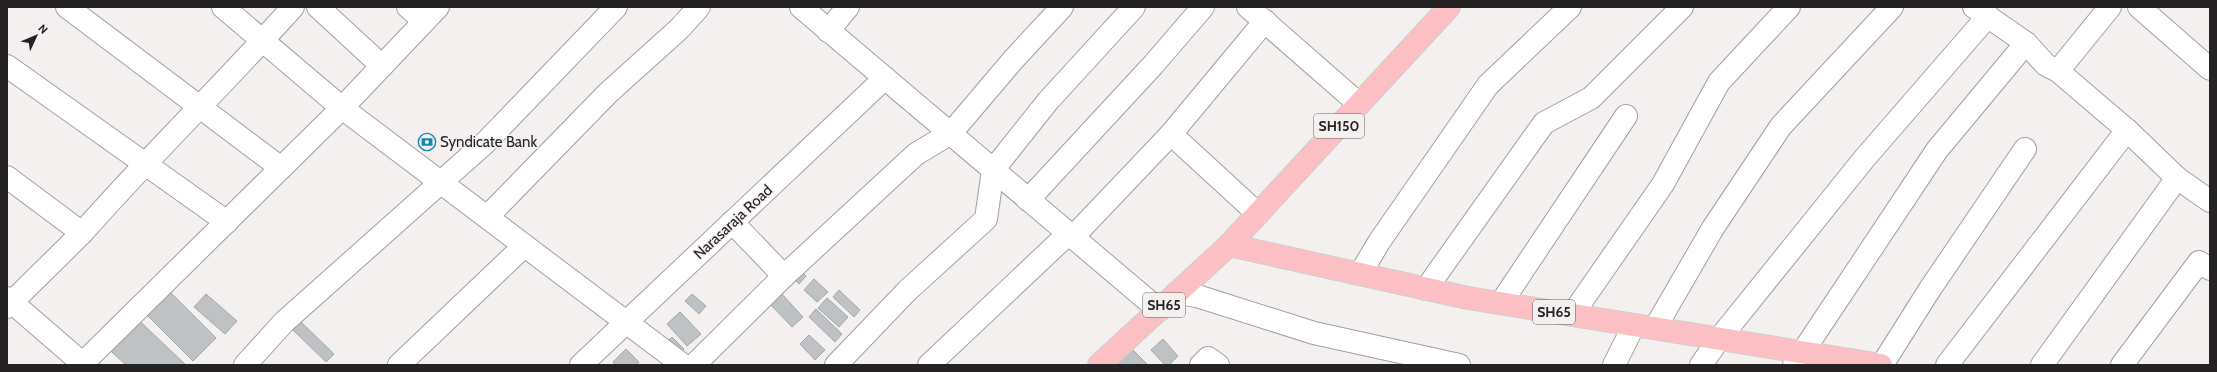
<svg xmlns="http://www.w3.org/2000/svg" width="2217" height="372" viewBox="0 0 2217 372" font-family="Cabin,sans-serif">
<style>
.building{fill:#bec2c4;stroke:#a3a7a9}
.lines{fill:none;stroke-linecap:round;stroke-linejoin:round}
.minor-casing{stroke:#a49f9f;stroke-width:24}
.major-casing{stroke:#cfcece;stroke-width:24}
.minor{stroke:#fff;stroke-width:22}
.major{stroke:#fcc0c4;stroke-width:22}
.labels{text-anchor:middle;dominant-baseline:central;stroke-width:3;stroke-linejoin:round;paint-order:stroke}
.shield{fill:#f5f0f0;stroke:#636060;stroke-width:1}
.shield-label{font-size:14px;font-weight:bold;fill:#242222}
.poi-label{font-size:15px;fill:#242222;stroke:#f5f0f0;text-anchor:start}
.street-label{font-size:15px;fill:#242222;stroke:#f5f0f0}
</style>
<rect width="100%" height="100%" fill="#f5f0f0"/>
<g class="building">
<path d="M 797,267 L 806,276 L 799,284 L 789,274 Z"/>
<path d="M 156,278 L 216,338 L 193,361 L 133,301 Z"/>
<path d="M 814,279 L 828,292 L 817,302 L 804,290 Z"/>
<path d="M 839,290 L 860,310 L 854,317 L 833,297 Z"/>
<path d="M 780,292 L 803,317 L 792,327 L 769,303 Z"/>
<path d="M 206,294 L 237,321 L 225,334 L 194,307 Z"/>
<path d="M 692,294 L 706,306 L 699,314 L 685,301 Z"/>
<path d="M 827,298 L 848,317 L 839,327 L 818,308 Z"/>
<path d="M 816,309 L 842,334 L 835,342 L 809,317 Z"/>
<path d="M 129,311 L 186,365 L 126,365 L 100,341 Z"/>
<path d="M 680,312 L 701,334 L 687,346 L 667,324 Z"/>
<path d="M 301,322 L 334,354 L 326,362 L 293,330 Z"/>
<path d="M 809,335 L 825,350 L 815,360 L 800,344 Z"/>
<path d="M 672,337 L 684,349 L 676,358 L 663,346 Z"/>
<path d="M 1163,339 L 1178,356 L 1169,365 L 1165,365 L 1151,350 Z"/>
<path d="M 1130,347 L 1148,365 L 1115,365 Z"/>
<path d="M 626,349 L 639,362 L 637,365 L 615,365 L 613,362 Z"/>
</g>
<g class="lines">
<defs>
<g id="minor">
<path d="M 67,7 L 281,168"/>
<path d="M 318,7 L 382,66"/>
<path d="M 408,7 L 424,21"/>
<path d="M 438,7 L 342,108 L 683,365"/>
<path d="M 801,7 L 1159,310"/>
<path d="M 1248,7 L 1359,104"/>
<path d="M 1974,7 L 2026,43 L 2046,65 L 2058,71 L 2127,130 L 2177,178 L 2210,201"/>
<path d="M 2139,7 L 2210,69"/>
<path d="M 828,31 L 848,7"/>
<path d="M 7,66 L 227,222"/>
<path d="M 2058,71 L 2110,7"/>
<path d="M 1171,134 L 1258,214"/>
<path d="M 7,177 L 82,233 C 150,156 224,84 293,7"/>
<path d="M 1028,200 L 1153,65 L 1203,7"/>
<path d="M 487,217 L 608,93 L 679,29 L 699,7"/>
<path d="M 732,222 L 784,276"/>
<path d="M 1072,238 L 1171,134 L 1265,21"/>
<path d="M 1360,274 L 1379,242 L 1488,85 L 1570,7"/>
<path d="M 1426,289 L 1544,123 L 1591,98 L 1682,7"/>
<path d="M 1177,293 L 1197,296 L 1314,333 L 1459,365"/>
<path d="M 7,298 L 82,363"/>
<path d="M 1501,303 L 1626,116"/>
<path d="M 7,307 L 82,233"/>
<path d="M 1572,315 L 1663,184 L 1719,82 L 1789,7"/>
<path d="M 1655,328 L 1713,228 L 1781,126 L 1892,7"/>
<path d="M 81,365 L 342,108 L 223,7"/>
<path d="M 245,365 L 284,322 L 485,143 L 616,7"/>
<path d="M 399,365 L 524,246"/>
<path d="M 581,365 L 885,78"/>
<path d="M 694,365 L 784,276 L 916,154 L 951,133 L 1013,60 L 1062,7"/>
<path d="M 836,365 L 908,290 L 986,219 L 993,170 L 1048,101 L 1134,7"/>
<path d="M 929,365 L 1068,234"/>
<path d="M 1201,365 L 1208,358 L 1218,365"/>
<path d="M 1614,365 L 1634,325"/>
<path d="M 1701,365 L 1719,339 L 1864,159 L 1988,16"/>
<path d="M 1794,365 L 1937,150 L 2026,43"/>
<path d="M 1882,365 L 1930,289 L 2025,149"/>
<path d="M 1947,365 L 2127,130"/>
<path d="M 2042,365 L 2177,178"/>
<path d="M 2122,365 L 2199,262 L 2210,269"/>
</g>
<g id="major">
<path d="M 1229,245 L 1468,298 L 1881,365"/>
<path d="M 1099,365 L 1229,245 L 1449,7"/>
</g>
</defs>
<use href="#minor" class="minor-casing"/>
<use href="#major" class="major-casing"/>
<use href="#minor" class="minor"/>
<use href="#major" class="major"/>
</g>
<defs>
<symbol id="bank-ring" viewBox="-11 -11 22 22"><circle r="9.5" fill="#f5f0f0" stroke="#1488ad" stroke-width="1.5"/><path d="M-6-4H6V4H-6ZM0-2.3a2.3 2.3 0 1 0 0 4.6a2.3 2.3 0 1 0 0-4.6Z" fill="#1488ad"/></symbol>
</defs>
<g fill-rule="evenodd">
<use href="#bank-ring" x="417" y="132" width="20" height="20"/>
</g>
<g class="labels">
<g class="shield">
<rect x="1314" y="114" width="50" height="24" rx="3"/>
<rect x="1143" y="293" width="42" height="24" rx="3"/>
<rect x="1533" y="300" width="42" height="24" rx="3"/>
</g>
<g class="shield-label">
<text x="1339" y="126">SH150</text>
<text x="1164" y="305">SH65</text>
<text x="1554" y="312">SH65</text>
</g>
<g class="poi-label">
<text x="440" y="142">Syndicate Bank</text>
</g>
<g class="street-label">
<text transform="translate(733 222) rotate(-43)">Narasaraja Road</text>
</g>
</g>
<rect width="2217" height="372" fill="none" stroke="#242222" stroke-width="16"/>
<g transform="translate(36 36) rotate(46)" stroke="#f5f0f0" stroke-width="3" paint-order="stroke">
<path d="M0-3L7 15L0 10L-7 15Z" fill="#242222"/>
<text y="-6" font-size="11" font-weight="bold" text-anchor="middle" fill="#242222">N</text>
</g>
</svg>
